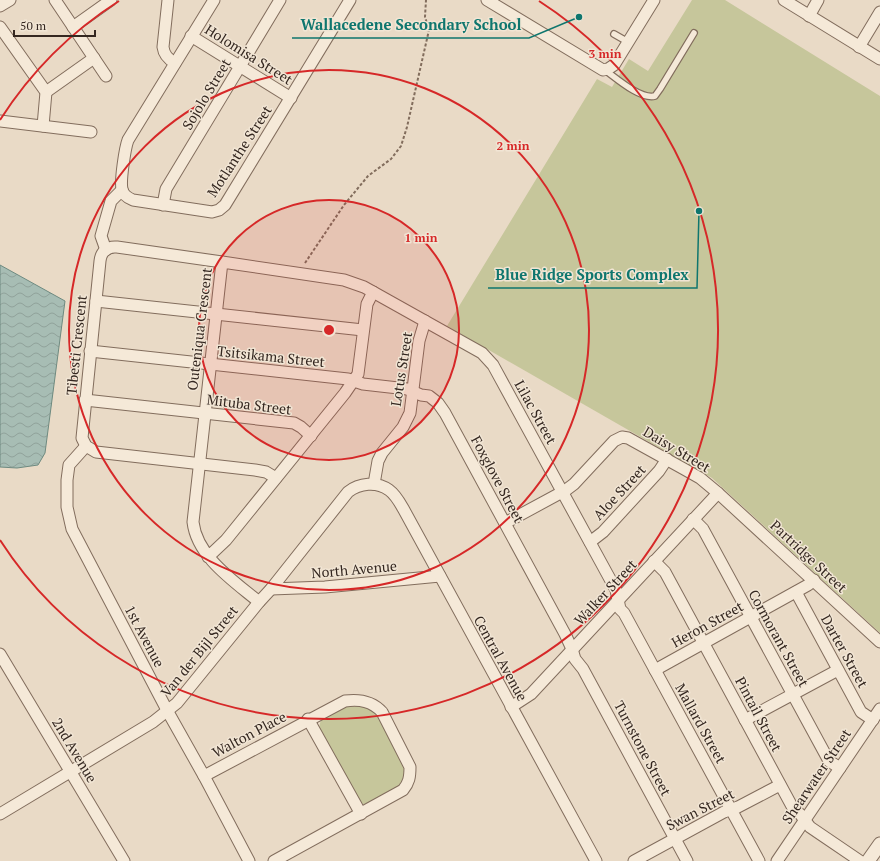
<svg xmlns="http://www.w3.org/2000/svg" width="880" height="861" viewBox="0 0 880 861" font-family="'PT Serif',serif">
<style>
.green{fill:#c6c69b}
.water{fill:url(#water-waves);stroke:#6e8a80}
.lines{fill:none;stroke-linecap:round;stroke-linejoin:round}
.service-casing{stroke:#826d5d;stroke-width:8}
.minor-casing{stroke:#826d5d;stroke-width:13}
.tertiary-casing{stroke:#826d5d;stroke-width:15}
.path{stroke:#826d5d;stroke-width:2;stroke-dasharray:3 2;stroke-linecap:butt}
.service{stroke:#f5e9d8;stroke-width:5.5}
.minor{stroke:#f5e9d8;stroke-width:11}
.tertiary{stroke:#f5e9d8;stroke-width:13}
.ring{fill:none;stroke:#d62828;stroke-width:2}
.labels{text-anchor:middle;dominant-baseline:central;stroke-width:3;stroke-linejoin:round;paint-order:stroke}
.street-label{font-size:14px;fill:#342720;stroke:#f1e5d4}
.centre{fill:#d62828;stroke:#f1e5d4;stroke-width:2}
.ring-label{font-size:12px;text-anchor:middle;font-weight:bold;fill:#d62828;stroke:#f1e5d4;stroke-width:3;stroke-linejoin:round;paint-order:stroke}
.leader{fill:none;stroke:#0f766e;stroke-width:1.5}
.callout-dot{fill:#0f766e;stroke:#f1e5d4;stroke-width:1.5}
.callout-label{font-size:15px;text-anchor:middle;font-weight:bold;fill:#0f766e;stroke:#f1e5d4;stroke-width:3;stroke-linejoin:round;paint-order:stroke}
</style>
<defs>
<pattern id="water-waves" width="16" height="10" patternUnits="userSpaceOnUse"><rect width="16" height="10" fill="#a7bdb4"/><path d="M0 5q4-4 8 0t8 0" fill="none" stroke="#90a29a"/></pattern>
</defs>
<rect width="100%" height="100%" fill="#e9dac6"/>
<g class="green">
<path d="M 692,0 L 725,0 L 880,96 L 880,633 L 712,478 L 447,326 L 597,79 L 612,87 L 629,59 L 648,71 Z"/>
<path d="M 357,704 L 372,709 L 378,715 C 385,728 406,761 405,773 C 405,783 396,789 388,793 C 380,798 372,804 363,804 L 359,800 L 319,728 L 321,719 C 333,713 344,705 357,704 Z"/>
</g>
<path class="water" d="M 0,265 L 65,301 L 45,453 L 38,465 L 17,468 L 0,467 Z"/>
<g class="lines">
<defs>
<g id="service">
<path d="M 614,34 L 628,42"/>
<path d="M 605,70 C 616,78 641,100 655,96 L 660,89 L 694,33"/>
</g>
<g id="minor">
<path d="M 55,0 L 106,76"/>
<path d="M 168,0 L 163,47 C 164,55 168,59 175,63"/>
<path d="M 214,0 L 128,140 C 125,148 120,181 122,189 C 123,195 128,198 133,200 L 212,212 L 219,210 L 225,205 L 350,0"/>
<path d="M 487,0 L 603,70 L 608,69 L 614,65 L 654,0"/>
<path d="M 784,0 L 880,59"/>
<path d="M 0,6 L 10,0"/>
<path d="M 809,16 L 818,0"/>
<path d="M 0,27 L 46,92 L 43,126"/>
<path d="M 73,27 L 111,0"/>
<path d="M 191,36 L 291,98"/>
<path d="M 859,47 L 880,12"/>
<path d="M 46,92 L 94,58"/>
<path d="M 0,121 L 91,132"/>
<path d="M 163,205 L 166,189 L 280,0"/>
<path d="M 106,250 L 101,236 L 111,201 L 122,190"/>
<path d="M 222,262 L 117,247 C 107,246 101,252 100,261 L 82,438 L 86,446 L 96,452 L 255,470 L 266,472 L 276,478"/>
<path d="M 373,292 L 482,353 L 493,365 L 616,590 L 620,609 L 624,613 L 759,861"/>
<path d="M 96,301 L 363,330"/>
<path d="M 90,351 L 348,379 L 363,384 L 407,389 L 421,395 L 429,396 L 438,403 L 445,413 L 565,634 L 572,649 L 575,659 L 583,669 L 687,861"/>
<path d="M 85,400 L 294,423 L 301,427 L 311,436"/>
<path d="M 86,446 L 69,465 L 67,480 L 67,507 L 72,529 L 168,712 L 204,776 L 249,861"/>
<path d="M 374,484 L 378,461 L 382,453 L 403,427 L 410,413 L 419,341 L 425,321"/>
<path d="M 693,519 L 703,529 L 829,761 L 840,768"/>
<path d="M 505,523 L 566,490 L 574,484 L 614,441 L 622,437 L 628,438 L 684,469 L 700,478 L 718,493 L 880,642"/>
<path d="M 590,542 L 603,532 L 659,471 L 667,459"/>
<path d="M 208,557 L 226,540 L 345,393 L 358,374 L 367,304 L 373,292 L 364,287 L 344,280 L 222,262 L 193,522 C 197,557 234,581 259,602"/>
<path d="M 654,561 L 665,572 L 794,810 L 800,814 L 810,827 L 860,861"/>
<path d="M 271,589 L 325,587 L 440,576"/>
<path d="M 796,592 L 861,712 L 873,720"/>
<path d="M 0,654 L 124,861"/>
<path d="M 655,670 L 808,585 L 814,580"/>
<path d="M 511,707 L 531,694 L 718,493"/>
<path d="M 308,719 L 361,814"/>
<path d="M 745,720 L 838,670"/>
<path d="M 204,776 L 345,701 C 360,699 372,701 382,712 L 410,767 C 410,777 409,783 403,790 L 274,861"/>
<path d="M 0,814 L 153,722 L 177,703 L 259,602 L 271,589 L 348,492 C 359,483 377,481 389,490 C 396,495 400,503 404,510 L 596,861"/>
<path d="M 634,861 L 724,812 L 738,807 L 780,785"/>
<path d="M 777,861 L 880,709"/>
</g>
<path id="tertiary" d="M 868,861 L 880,844"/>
</defs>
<use href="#service" class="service-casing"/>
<use href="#minor" class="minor-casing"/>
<use href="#tertiary" class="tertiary-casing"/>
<path class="path" d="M 305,263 L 344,205 L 368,176 L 391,159 L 401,146 L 407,127 L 429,30 L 425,17 L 426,0"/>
<use href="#service" class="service"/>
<use href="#minor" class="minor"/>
<use href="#tertiary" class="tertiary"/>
</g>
<circle cx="329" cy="330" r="130" fill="#d62828" fill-opacity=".12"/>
<g class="ring">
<circle cx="329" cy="330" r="130"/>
<circle cx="329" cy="330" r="260"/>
<path d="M0 120A390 390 0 0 1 119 1M539 1A390 390 0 1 1 0 540"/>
</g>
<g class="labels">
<g class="street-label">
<text transform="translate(249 54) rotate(32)">Holomisa Street</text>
<text transform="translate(206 94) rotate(-59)">Sojolo Street</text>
<text transform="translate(239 151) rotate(-57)">Motlanthe Street</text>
<text transform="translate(199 329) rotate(-83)">Outeniqua Crescent</text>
<text transform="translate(76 345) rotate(-84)">Tibesti Crescent</text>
<text transform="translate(271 356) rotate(6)">Tsitsikama Street</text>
<text transform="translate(401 369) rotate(-81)">Lotus Street</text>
<text transform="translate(249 404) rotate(7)">Mituba Street</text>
<text transform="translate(536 412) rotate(61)">Lilac Street</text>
<text transform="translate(677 449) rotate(31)">Daisy Street</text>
<text transform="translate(498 479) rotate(62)">Foxglove Street</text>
<text transform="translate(619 492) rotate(-47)">Aloe Street</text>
<text transform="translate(809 556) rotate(43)">Partridge Street</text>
<text transform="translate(354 569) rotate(-5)">North Avenue</text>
<text transform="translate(605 592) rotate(-47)">Walker Street</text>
<text transform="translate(707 624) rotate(-29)">Heron Street</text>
<text transform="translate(145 636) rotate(62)">1st Avenue</text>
<text transform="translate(779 638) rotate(61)">Cormorant Street</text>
<text transform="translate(199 651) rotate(-51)">Van der Bijl Street</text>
<text transform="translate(845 651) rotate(61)">Darter Street</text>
<text transform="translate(501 658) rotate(61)">Central Avenue</text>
<text transform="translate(759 714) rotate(62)">Pintail Street</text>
<text transform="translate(701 723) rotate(61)">Mallard Street</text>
<text transform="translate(249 734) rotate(-28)">Walton Place</text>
<text transform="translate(643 748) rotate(62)">Turnstone Street</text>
<text transform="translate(75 750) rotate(59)">2nd Avenue</text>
<text transform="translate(816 776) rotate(-56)">Shearwater Street</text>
<text transform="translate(700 809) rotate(-27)">Swan Street</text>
</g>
</g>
<circle cx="329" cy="330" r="6" class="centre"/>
<g class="ring-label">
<text x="605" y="58">3 min</text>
<text x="513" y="150">2 min</text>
<text x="421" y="242">1 min</text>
</g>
<path class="leader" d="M579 17L529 38H292M699 211L697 288H488"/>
<g class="callout-dot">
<circle cx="579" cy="17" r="4"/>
<circle cx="699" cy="211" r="4"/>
</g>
<g class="callout-label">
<text x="411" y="30">Wallacedene Secondary School</text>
<text x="592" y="280">Blue Ridge Sports Complex</text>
</g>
<path d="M14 30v6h81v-6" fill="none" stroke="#342720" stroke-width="2"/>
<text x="20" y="30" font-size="12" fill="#342720" stroke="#f1e5d4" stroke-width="3" paint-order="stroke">50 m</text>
</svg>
